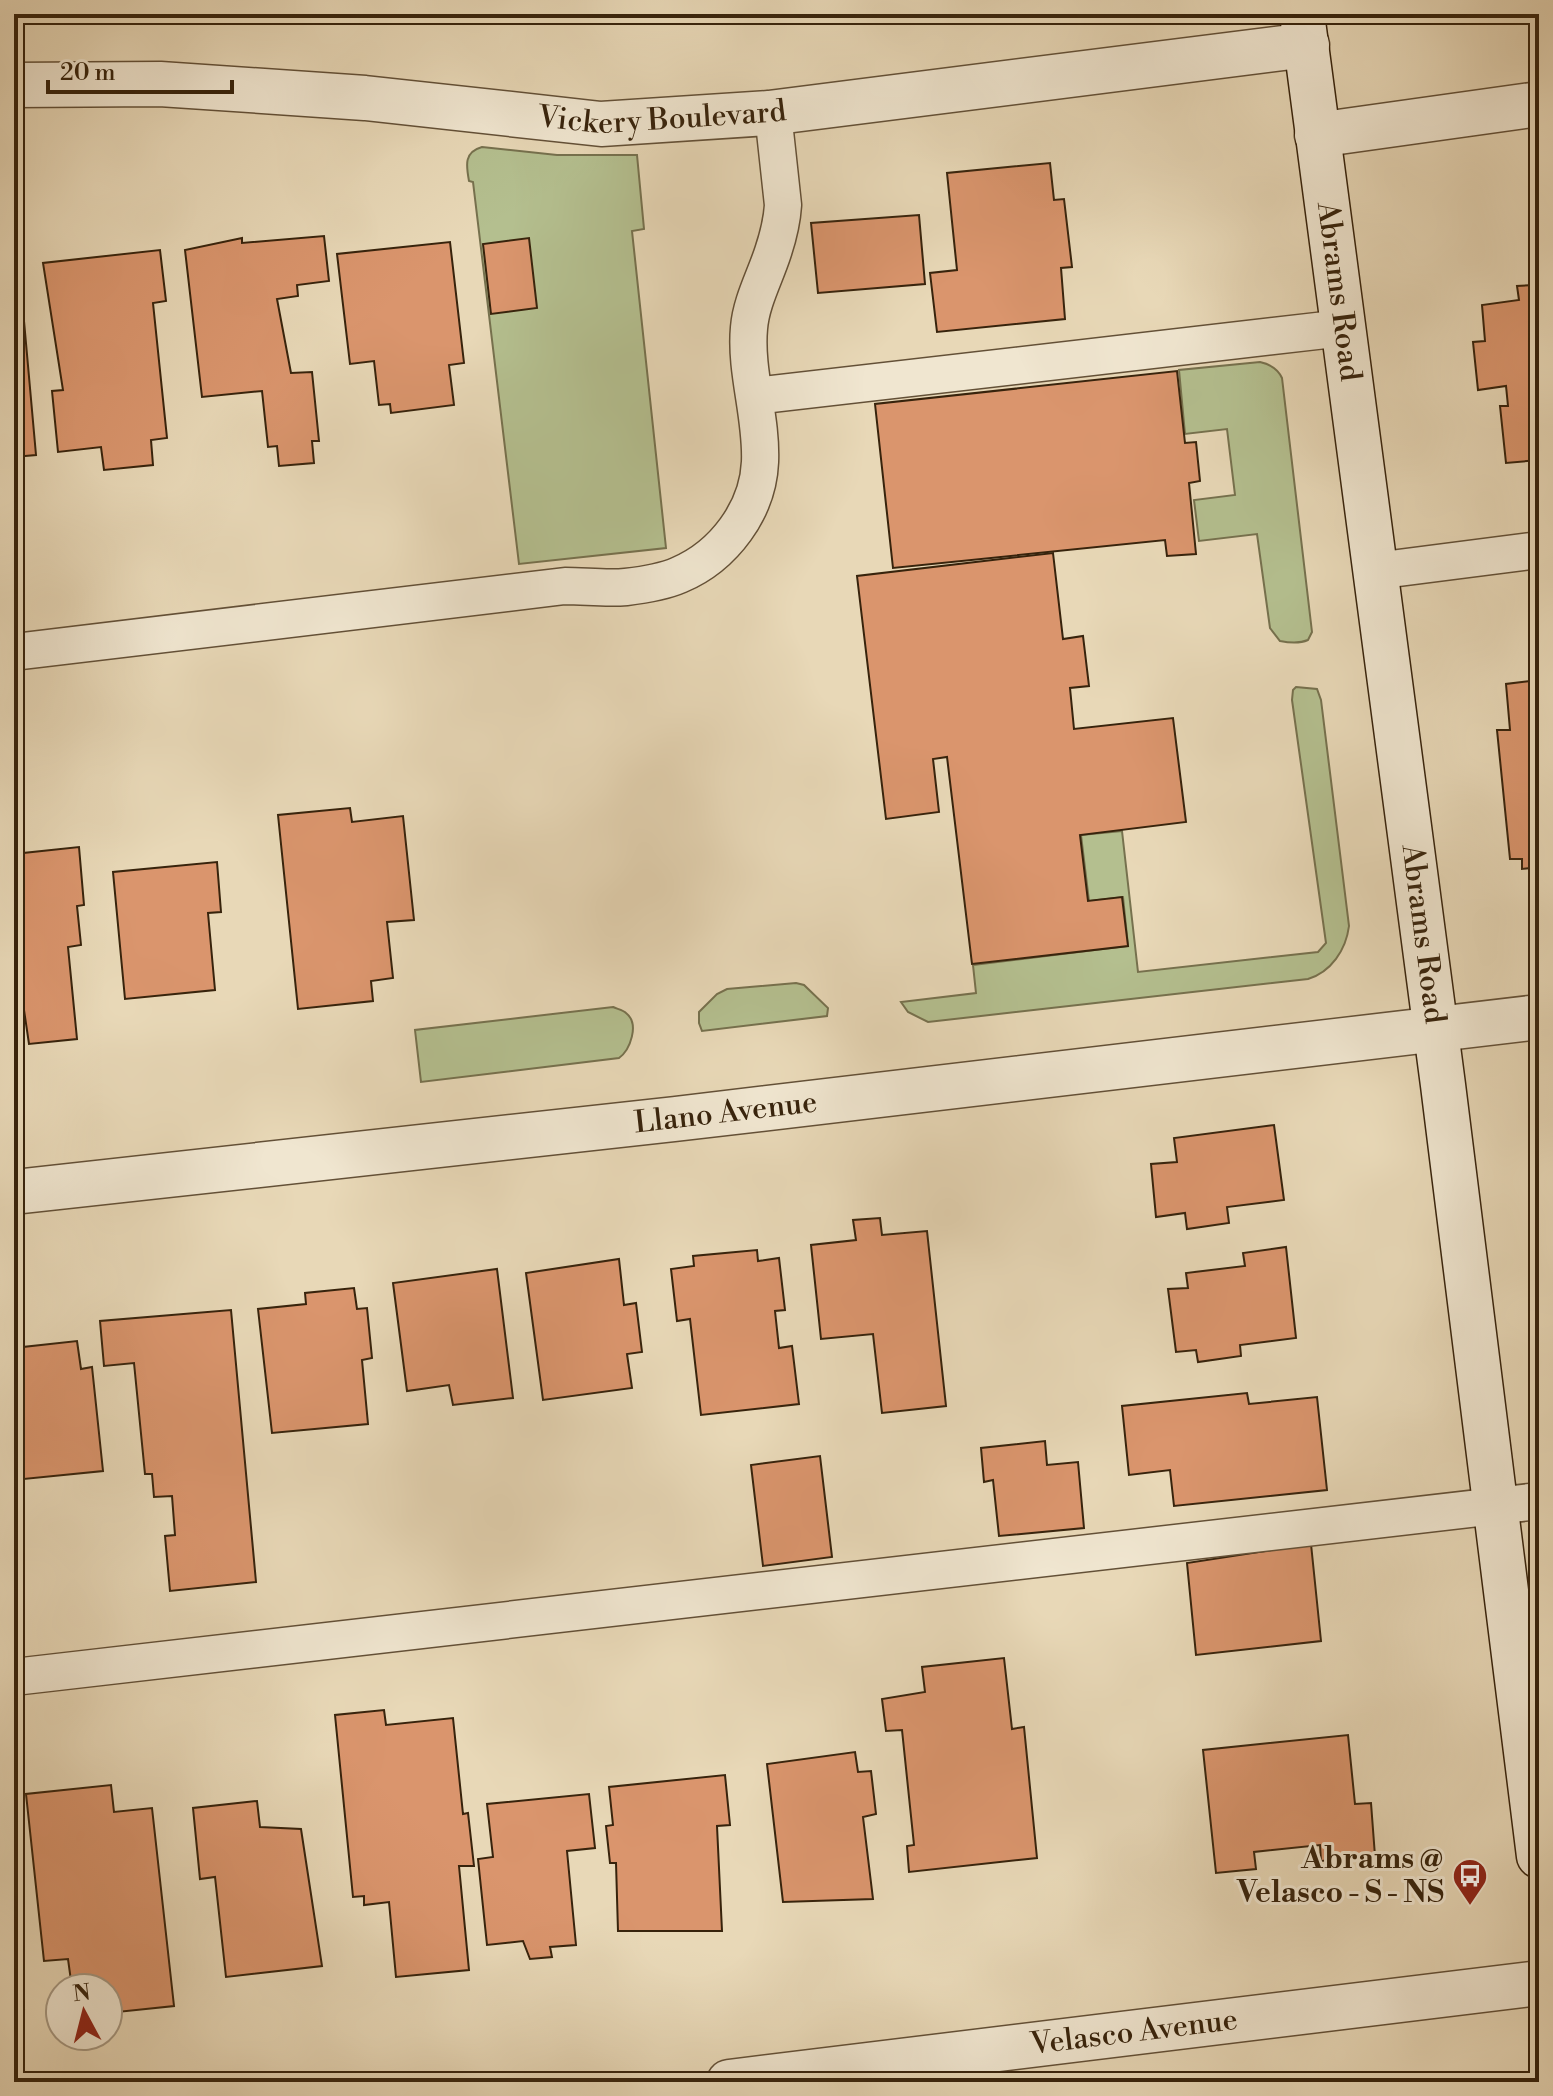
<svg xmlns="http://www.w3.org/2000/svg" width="1553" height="2096" viewBox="0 0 1553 2096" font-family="'Libre Bodoni',serif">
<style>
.green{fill:#b4bf8f;stroke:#76714e;stroke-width:2}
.building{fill:#da956d;stroke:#37230c;stroke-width:2}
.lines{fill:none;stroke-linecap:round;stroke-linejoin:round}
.service-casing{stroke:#635037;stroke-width:39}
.minor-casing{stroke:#635037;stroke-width:47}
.secondary-casing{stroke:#37230c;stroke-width:47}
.service{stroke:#f0e6d0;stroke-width:36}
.minor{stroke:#f0e6d0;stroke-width:44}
.secondary{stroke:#f0e6d0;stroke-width:44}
.labels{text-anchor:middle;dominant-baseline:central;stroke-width:6;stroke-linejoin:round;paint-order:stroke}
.street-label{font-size:30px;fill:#37230c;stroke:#f0e6d0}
.poi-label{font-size:30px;font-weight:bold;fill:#37230c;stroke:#f0e6d0;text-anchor:end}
</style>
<rect width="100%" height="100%" fill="#e8d8b7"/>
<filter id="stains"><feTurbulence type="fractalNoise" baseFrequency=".0025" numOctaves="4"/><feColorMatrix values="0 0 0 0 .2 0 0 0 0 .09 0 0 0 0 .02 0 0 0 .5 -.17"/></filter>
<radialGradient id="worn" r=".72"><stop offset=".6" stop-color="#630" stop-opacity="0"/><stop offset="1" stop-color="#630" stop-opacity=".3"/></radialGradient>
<g class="green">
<path d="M 482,147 L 557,155 L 637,155 L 644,229 L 632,231 L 666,548 L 519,564 L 473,182 L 469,181 C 466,165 464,152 482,147 Z"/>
<path d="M 1260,362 C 1269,364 1278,369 1282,378 L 1312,632 L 1308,640 C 1299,644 1290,643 1280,641 L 1270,628 L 1257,534 L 1199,541 L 1194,500 L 1235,495 L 1227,429 L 1185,434 L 1179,370 Z"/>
<path d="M 1296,687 L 1317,689 L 1321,700 L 1349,926 C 1346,950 1331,972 1308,979 L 928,1022 L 908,1012 L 901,1002 L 976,993 L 973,965 L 1128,946 L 1123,897 L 1089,901 L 1081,835 L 1122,831 L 1138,972 L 1318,952 L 1326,943 L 1292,700 L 1293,690 Z"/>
<path d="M 796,983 L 804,985 L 828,1008 L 827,1016 L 702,1031 L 699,1023 L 699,1012 L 717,994 L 727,989 Z"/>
<path d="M 613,1007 C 617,1009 623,1010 626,1013 C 640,1024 630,1050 619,1058 L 421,1082 L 415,1030 Z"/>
</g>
<g class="building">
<path d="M 1050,163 L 1054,200 L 1064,199 L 1072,267 L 1061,268 L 1065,319 L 937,332 L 930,273 L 957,270 L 947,173 Z"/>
<path d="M 919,215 L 925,284 L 818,293 L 811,223 Z"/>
<path d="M 324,236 L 329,281 L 297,285 L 298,296 L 277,299 L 291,373 L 312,372 L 319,441 L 312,441 L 314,463 L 279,466 L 277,446 L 268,447 L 262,391 L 202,397 L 185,250 L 242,238 L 242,243 Z"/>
<path d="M 529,238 L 537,308 L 491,314 L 483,244 Z"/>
<path d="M 450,242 L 464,363 L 449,365 L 454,405 L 391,413 L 390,404 L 379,405 L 374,361 L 350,364 L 337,254 Z"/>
<path d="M 160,250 L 166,301 L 153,303 L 167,438 L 151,440 L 153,465 L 104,470 L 101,447 L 58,452 L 52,391 L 63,390 L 43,263 Z"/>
<path d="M 14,254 L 18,254 L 36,455 L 14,457 Z"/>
<path d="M 1539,260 L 1539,460 L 1506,463 L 1500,406 L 1508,406 L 1506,386 L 1478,390 L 1473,342 L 1485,341 L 1482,305 L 1519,300 L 1517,286 L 1535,285 L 1533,261 Z"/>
<path d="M 1177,371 L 1185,443 L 1196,442 L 1200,481 L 1189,483 L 1196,554 L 1167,556 L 1165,540 L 893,568 L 875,404 Z"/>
<path d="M 1053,553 L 1063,639 L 1083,636 L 1089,686 L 1070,688 L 1074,729 L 1173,718 L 1186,822 L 1080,835 L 1088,901 L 1122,897 L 1128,946 L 972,964 L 947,757 L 933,759 L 939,812 L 886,819 L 857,576 Z"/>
<path d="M 1539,680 L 1539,867 L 1522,869 L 1522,859 L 1510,859 L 1497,730 L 1510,730 L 1506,684 Z"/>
<path d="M 350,808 L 352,822 L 403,816 L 414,920 L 387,922 L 393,978 L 371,981 L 373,1001 L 298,1009 L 278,815 Z"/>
<path d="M 79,847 L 84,905 L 77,906 L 81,945 L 68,947 L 77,1039 L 29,1044 L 24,1010 L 14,1011 L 14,854 Z"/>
<path d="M 217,862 L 221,912 L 208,913 L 215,990 L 125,999 L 113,872 Z"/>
<path d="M 1274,1125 L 1284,1200 L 1227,1207 L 1229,1223 L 1187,1229 L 1185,1213 L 1156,1217 L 1151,1164 L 1177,1162 L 1174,1138 Z"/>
<path d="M 880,1218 L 882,1235 L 927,1231 L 946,1406 L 882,1413 L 873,1334 L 821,1339 L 811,1245 L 856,1240 L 853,1220 Z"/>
<path d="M 1286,1247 L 1296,1338 L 1240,1345 L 1241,1356 L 1198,1362 L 1196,1350 L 1176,1352 L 1168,1289 L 1188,1288 L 1186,1273 L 1245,1266 L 1243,1253 Z"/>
<path d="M 757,1250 L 758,1261 L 779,1258 L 785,1310 L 775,1311 L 779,1348 L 792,1346 L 799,1404 L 701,1415 L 690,1319 L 677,1321 L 671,1269 L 694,1266 L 693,1256 Z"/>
<path d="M 619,1259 L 624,1305 L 636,1303 L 642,1352 L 627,1354 L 632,1388 L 543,1400 L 526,1273 Z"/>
<path d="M 497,1269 L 513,1398 L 453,1405 L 449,1385 L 407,1391 L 393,1283 Z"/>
<path d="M 354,1288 L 357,1309 L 367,1308 L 372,1358 L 362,1360 L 368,1424 L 272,1433 L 258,1309 L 306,1304 L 305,1293 Z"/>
<path d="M 231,1310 L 256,1582 L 170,1591 L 165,1536 L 175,1535 L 172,1496 L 154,1497 L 152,1474 L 145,1474 L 134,1363 L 104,1366 L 100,1321 Z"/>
<path d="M 77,1341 L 81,1369 L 92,1367 L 103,1471 L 14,1480 L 14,1348 Z"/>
<path d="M 1247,1393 L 1249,1404 L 1317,1397 L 1327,1490 L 1174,1506 L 1170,1470 L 1129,1475 L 1122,1406 Z"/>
<path d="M 1045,1441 L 1047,1465 L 1078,1462 L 1084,1528 L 999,1536 L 993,1480 L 984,1482 L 981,1448 Z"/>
<path d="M 820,1456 L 832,1557 L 763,1566 L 751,1465 Z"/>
<path d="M 1311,1544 L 1321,1641 L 1196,1655 L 1187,1563 Z"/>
<path d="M 1004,1658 L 1012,1729 L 1024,1727 L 1037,1858 L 909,1872 L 907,1846 L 914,1845 L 902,1730 L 886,1731 L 882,1699 L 925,1692 L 922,1667 Z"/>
<path d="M 384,1710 L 386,1725 L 453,1718 L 463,1814 L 468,1813 L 474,1866 L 459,1866 L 469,1970 L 396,1977 L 389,1902 L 364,1905 L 364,1896 L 353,1897 L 335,1715 Z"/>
<path d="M 1348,1735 L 1355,1804 L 1371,1803 L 1375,1856 L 1321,1861 L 1320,1845 L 1254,1852 L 1256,1869 L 1216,1873 L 1203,1750 Z"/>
<path d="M 855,1752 L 858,1772 L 871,1771 L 876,1814 L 863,1817 L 873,1899 L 783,1902 L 767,1764 Z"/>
<path d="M 725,1775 L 730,1825 L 717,1826 L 722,1931 L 618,1931 L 616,1863 L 610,1863 L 606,1826 L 613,1825 L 609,1787 Z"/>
<path d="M 111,1785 L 114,1812 L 152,1808 L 174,2006 L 108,2013 L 108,1988 L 72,1988 L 68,1959 L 44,1961 L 26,1794 Z"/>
<path d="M 589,1794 L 595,1848 L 567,1851 L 576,1945 L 550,1947 L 552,1957 L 530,1959 L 523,1941 L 487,1945 L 478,1859 L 493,1857 L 487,1804 Z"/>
<path d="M 257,1801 L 260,1827 L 301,1829 L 322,1966 L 226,1977 L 215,1877 L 200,1879 L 193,1808 Z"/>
<path d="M 14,1925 L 24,2009 L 14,2010 Z"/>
</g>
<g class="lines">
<defs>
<g id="service">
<path d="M 755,396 L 1343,328"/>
<path d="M 1375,571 L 1539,550"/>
<path d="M 14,652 L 565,586 C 585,586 606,589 626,587 C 643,585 663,582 679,575 C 724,556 758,510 760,462 C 762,417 745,372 749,328 C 751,302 765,277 773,252 C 778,237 782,221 783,205 L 773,113"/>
<path d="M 14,1677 L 1539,1501"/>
</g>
<g id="minor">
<path id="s1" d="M 14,85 L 160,84 L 365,98 L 601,124 L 769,113 L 1307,45"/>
<path d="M 1317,135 L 1539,104"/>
<path id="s2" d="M 14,1192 L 675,1119 L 1539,1017"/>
<path id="s3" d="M 729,2082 L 1539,1983"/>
</g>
<g id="secondary">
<path id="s4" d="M 1302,14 L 1443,1085 L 1539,1856"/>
</g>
</defs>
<use href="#service" class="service-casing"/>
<use href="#minor" class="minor-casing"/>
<use href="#secondary" class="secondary-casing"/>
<use href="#service" class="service"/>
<use href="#minor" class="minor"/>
<use href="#secondary" class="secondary"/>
</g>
<defs>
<symbol id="bus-pin" viewBox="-11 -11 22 30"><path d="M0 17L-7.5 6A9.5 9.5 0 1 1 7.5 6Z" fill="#8f2418" stroke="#f0e6d0"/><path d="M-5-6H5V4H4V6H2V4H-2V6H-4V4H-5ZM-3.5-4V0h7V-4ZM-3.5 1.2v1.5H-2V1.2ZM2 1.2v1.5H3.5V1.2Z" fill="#fff"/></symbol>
</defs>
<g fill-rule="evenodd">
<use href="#bus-pin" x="1450" y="1856" width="40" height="54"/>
</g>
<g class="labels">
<g class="street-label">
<text stroke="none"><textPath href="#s1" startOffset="650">Vickery Boulevard</textPath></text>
<text stroke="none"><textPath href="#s4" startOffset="280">Abrams Road</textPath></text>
<text stroke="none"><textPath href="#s4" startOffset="928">Abrams Road</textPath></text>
<text stroke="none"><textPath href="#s2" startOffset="716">Llano Avenue</textPath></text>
<text stroke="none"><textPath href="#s3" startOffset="408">Velasco Avenue</textPath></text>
</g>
<g class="poi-label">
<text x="1444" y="1859">Abrams @<tspan x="1444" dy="34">Velasco - S - NS</tspan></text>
</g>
</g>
<rect width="1553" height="2096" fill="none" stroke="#e8d8b7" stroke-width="48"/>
<rect x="16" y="16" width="1521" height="2064" fill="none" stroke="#37230c" stroke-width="4"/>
<rect x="24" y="24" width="1505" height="2048" fill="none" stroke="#37230c" stroke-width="2"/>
<g transform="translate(84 2012) rotate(353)"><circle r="38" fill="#f0e6d0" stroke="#a69882" stroke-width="2"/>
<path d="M0-6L14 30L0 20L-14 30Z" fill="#8f2418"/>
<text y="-12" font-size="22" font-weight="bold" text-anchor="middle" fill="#37230c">N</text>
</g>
<path d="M48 80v12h184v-12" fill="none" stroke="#37230c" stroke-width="4"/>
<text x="60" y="80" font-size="24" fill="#37230c" stroke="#f0e6d0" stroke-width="6" paint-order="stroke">20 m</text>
<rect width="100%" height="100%" filter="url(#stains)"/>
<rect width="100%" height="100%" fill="url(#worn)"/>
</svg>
